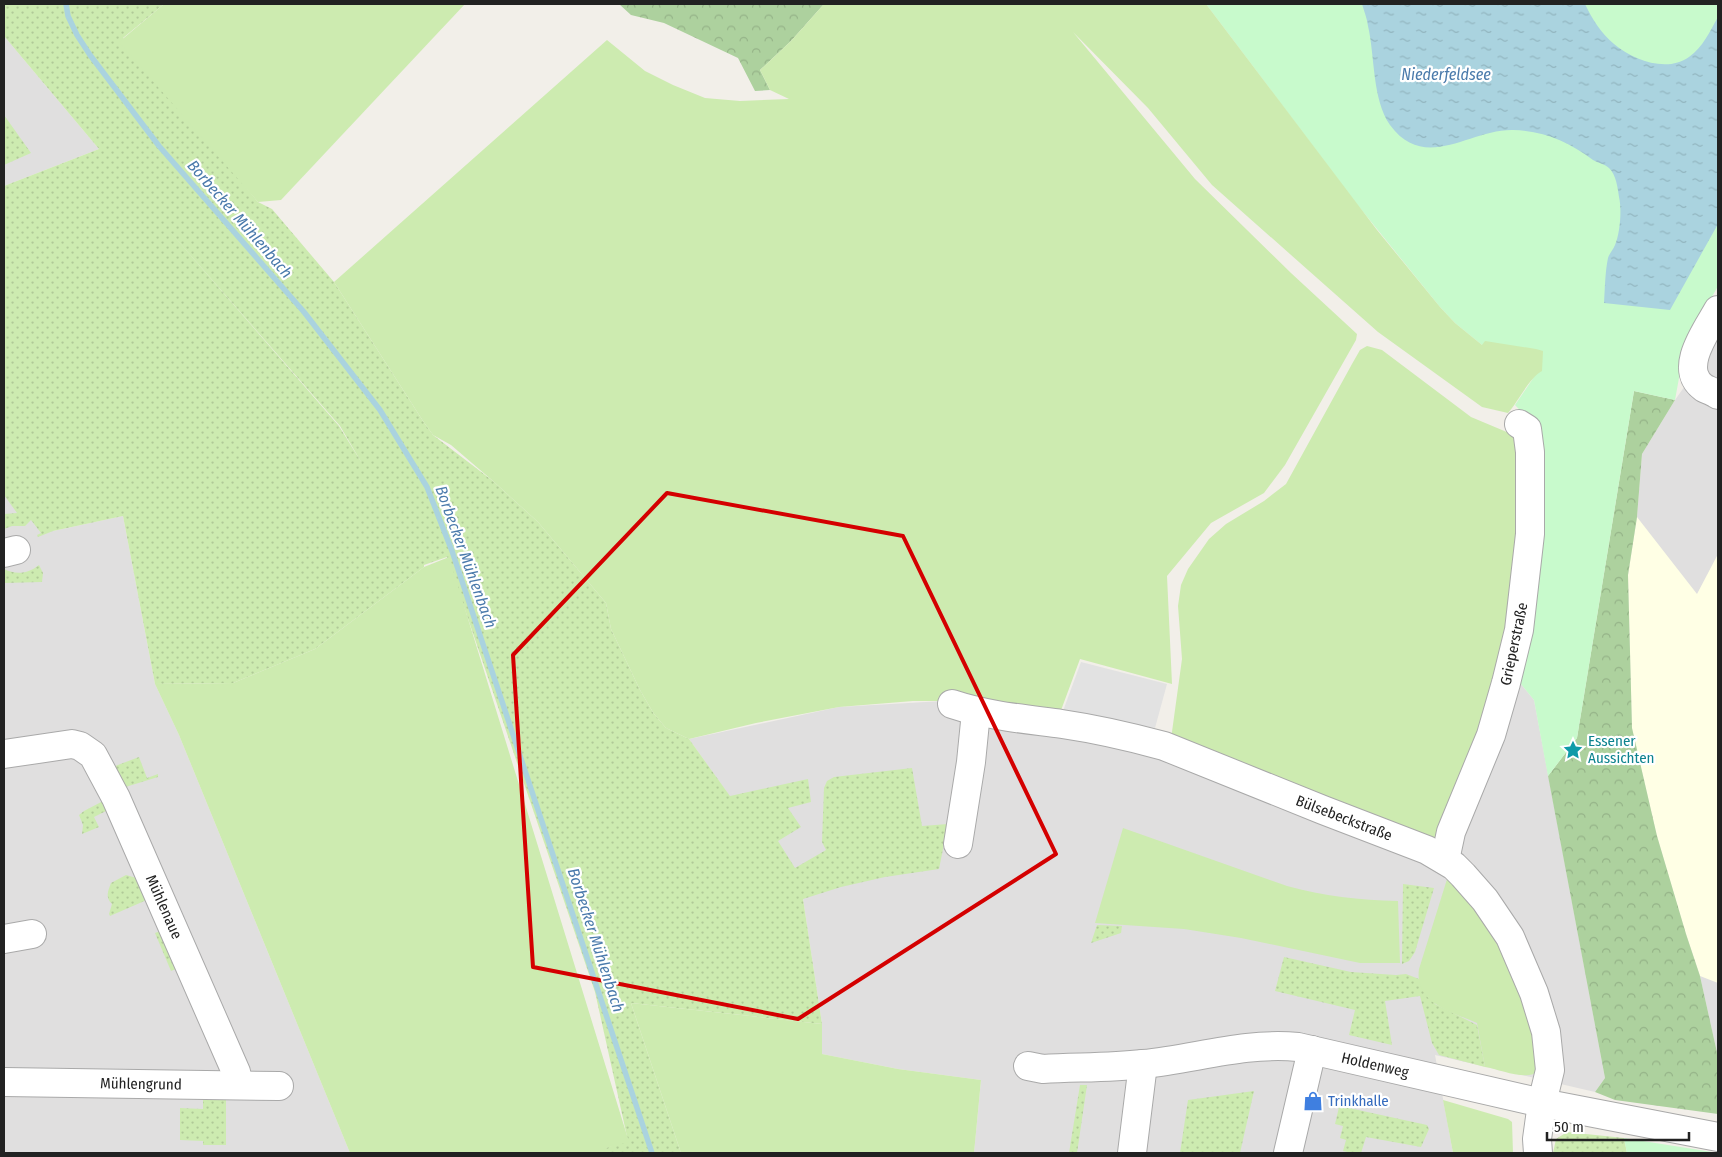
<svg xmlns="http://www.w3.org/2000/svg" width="1722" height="1157" viewBox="0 0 1722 1157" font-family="'Fira Sans Condensed',sans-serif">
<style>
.residential{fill:#e0dfdf}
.education{fill:#ffffe5}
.grass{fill:url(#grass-dots);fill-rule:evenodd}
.forest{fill:url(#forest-crowns)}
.park{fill:#c8facc}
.garden{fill:#cdebb0}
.parking{fill:#e2e2e2}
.water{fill:url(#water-ripples)}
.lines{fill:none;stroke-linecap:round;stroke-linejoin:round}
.stream{stroke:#aad3df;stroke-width:5.5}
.minor-casing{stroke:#a9a9a9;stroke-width:30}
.minor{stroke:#fff;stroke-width:28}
.marked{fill:none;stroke:#d40000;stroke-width:4;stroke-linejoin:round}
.labels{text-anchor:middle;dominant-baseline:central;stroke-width:4.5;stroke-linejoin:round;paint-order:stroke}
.street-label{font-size:15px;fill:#222;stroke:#fff}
.culture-label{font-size:15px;fill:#0d838f;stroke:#fff;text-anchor:start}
.shop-label{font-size:15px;fill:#366cbe;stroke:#fff;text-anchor:start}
.water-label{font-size:16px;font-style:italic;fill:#4a7aab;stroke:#fff}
</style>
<defs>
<pattern id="grass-dots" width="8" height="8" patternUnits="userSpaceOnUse" patternTransform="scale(1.25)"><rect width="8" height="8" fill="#cdebb0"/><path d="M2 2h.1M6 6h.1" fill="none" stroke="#b0c997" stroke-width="1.8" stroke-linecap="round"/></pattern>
<pattern id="forest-crowns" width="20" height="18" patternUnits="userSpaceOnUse" patternTransform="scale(1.25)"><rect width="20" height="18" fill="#add19e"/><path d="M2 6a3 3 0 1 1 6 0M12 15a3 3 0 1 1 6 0" fill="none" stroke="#95b388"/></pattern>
<pattern id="water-ripples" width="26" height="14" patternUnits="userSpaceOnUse" patternTransform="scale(1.25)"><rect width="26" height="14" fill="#aad3df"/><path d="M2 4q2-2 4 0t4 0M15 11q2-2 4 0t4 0" fill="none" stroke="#92b5bf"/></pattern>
</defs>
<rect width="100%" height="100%" fill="#f2efe9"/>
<g class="residential">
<path d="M 4,36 L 99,149 L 4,186 Z"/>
<path d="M 1718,339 L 1718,1057 L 1700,976 L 1686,934 L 1628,575 L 1637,517 L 1642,454 L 1675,400 Z"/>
<path d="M 4,466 L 53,531 L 123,516 L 155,684 L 179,735 L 350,1153 L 4,1153 Z"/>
<path d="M 1516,678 L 1534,700 L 1605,1078 L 1595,1092 L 1435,1055 L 1453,1153 L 974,1153 L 981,1080 L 898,1069 L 822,1054 L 822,1024 L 803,899 L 689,739 L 839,707 L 943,701 L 1170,743 Z"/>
</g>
<path class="education" d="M 1637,517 L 1697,594 L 1718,554 L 1718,983 L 1700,976 L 1686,934 L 1657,836 L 1632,728 L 1628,575 Z"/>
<g class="grass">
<path d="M 4,4 L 164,4 L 123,38 L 258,202 L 272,209 L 334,282 L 423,421 L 433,435 L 493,481 L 538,522 L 606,603 L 611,629 L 640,690 L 654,714 L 666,728 L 689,739 L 730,796 L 808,779 L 811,802 L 788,808 L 801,827 L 778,841 L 795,868 L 826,850 L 822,842 L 824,788 L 827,781 L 834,777 L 912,768 L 922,826 L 948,824 L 939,869 L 885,877 L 841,887 L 803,899 L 822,1024 L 631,1003 L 681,1153 L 606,1153 L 605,1148 L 628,1141 L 595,992 L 447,557 L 424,565 L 424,567 L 315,649 L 233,683 L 155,684 L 123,516 L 53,531 L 38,537 L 37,535 L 41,533 L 31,520 L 25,526 L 12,526 L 4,529 L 4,514 L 17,513 L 4,495 L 4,186 L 99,149 L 4,36 ZM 165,226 L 340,426 L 363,465 L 339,426 Z"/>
<path d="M 4,115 L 31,153 L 4,165 Z"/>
<path d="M 39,565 L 43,573 L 42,582 L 4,583 L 4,569 C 16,575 28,574 39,565 Z"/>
<path d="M 139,757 L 147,778 L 158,774 L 158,777 L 119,789 L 110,768 Z"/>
<path d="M 105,800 L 110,809 L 94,817 L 99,827 L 82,834 L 83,825 L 79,815 L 84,811 Z"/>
<path d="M 126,875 L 140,879 L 149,899 L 110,916 L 109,914 L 112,904 C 105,897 108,891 111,883 Z"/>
<path d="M 1403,884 L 1434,888 L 1415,952 L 1409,961 L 1402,964 Z"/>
<path d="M 1097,925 L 1122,926 L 1121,933 L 1091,943 Z"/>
<path d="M 163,930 L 181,967 L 171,971 L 155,933 Z"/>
<path d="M 1284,957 L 1351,972 L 1396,975 L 1406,974 L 1419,979 L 1435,1004 L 1477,1025 L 1485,1067 L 1439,1055 L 1432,1043 L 1420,996 L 1385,1001 L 1392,1045 L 1349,1035 L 1355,1010 L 1275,991 Z"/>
<path d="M 1080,1085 L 1087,1085 L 1077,1153 L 1069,1153 Z"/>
<path d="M 1254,1091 L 1240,1153 L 1180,1153 L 1188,1100 Z"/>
<path d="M 203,1093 L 226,1094 L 226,1145 L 203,1145 L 203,1141 L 180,1140 L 180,1108 L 203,1109 Z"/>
<path d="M 1340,1103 L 1349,1105 L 1349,1108 L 1427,1125 L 1429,1129 L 1421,1147 L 1366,1137 L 1361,1153 L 1352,1153 L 1343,1151 L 1346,1140 L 1340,1138 L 1343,1126 L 1335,1124 Z"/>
<path d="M 1567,1132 L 1624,1138 L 1627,1153 L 1553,1153 L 1556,1139 Z"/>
</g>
<g class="forest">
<path d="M 619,4 L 824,4 L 791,41 L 760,70 L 770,90 L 755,91 L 738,58 L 664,23 L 631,15 Z"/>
<path d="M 1634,391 L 1675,400 L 1642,454 L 1637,517 L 1628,575 L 1632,728 L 1657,836 L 1686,934 L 1700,976 L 1718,1057 L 1718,1114 L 1615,1100 L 1595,1092 L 1605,1078 L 1548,776 L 1577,738 Z"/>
</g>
<g class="park">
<path d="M 1206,4 L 1718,4 L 1718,286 L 1685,345 L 1675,400 L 1634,391 L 1577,738 L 1548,776 L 1534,700 L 1516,678 L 1533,424 L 1515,405 L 1536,374 L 1482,345 L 1455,323 L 1440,307 L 1356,203 Z"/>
<path d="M 1624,1138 L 1712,1152 L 1716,1153 L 1627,1153 Z"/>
</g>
<g class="garden">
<path d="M 164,4 L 465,4 L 281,200 L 258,202 L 119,42 Z"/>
<path d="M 824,4 L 1206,4 L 1377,230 L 1440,307 L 1455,323 L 1482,345 L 1485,341 L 1536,349 L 1543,351 L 1542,371 C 1529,378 1518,402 1508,413 L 1482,407 L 1378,332 L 1212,185 L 1148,108 L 1073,32 L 1195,179 L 1291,273 L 1357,334 L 1356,340 L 1285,465 L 1264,493 L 1211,523 L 1167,576 L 1172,684 L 1080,659 L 1060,713 L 943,701 L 913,701 L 839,707 L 756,723 L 689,739 L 666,728 L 654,714 L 640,690 L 611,629 L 606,603 L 538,522 L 493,481 L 451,445 L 433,435 L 423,421 L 334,282 L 607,40 L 645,71 L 673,85 L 705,98 L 740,101 L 789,99 L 770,90 L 760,70 L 791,41 Z"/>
<path d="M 1367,346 L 1382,350 L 1471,417 L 1521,438 L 1521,518 L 1496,693 L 1435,843 L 1171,739 L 1182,659 L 1178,606 L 1181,585 L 1188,569 L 1209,539 L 1226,524 L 1264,501 L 1286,484 L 1352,364 L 1360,350 Z"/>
<path d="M 449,557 L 629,1142 L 606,1148 L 606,1153 L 350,1153 L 179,735 L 155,684 L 233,683 L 315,649 L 424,567 Z"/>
<path d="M 1123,828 L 1287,886 C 1324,896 1359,900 1398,901 L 1400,963 L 1360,963 L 1241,938 L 1184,929 L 1095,923 Z"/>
<path d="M 1448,876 L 1483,913 L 1528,1002 L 1539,1069 C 1536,1072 1533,1075 1529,1075 C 1517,1077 1497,1069 1485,1067 L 1477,1023 C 1452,1012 1414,1003 1419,969 Z"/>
<path d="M 631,1003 L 822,1024 L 822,1054 L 898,1069 L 981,1080 L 974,1153 L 681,1153 Z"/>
<path d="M 1443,1100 L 1508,1119 L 1512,1122 L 1513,1153 L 1453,1153 Z"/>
</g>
<path class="parking" d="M 1081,662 L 1167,684 L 1155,728 L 1063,711 Z"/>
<path class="water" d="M 1362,4 L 1585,4 C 1592,19 1601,33 1614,44 C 1633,60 1667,73 1689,57 C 1703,47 1710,31 1718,17 L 1718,224 L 1670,310 L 1604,303 C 1605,289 1605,272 1608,258 C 1609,254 1613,250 1615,245 C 1620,233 1622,210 1619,197 C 1618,189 1616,174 1609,168 C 1605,164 1598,163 1593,160 C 1569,142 1544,131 1513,130 C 1470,129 1425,173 1390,125 C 1372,99 1375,56 1368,26 C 1367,18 1364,11 1362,4 Z"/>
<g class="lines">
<path class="stream" d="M 66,4 L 68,16 L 77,35 L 90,55 L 159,146 L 304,312 L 380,410 L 427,487 L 452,551 L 652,1153"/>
<defs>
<g id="minor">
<path d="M 1718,310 C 1707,330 1677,369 1704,388 C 1708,390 1714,392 1718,395"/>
<path d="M 4,553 L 16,550"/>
<path d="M 952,704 C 988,716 1025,719 1062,724 C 1096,729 1131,737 1164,746 L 1323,810 L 1427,850 L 1454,866 L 1463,875 L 1485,900 L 1510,937 L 1534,993 L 1546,1032 L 1550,1070 L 1542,1103 L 1537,1139 L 1538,1153"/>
<path d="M 4,754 L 72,744 L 80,746 L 93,755 L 116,798 L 236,1072 L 239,1085"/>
<path d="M 958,844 L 971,762 L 976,712"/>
<path d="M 1445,860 L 1451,832 L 1491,735 L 1506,683 L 1519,630 L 1530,534 L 1530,452 L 1527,429 L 1519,424"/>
<path d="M 4,939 L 32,934"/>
<path d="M 1028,1066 L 1043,1069 C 1076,1067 1110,1068 1143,1064 C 1195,1059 1244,1042 1298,1047 L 1542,1103 L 1718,1137"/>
<path d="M 4,1082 L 279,1086"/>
<path d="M 1132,1153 L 1143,1064"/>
<path d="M 1288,1153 L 1312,1050"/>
</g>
</defs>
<use href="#minor" class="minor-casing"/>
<use href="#minor" class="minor"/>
</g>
<path class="marked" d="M 667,493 L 903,536 L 1056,854 L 798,1019 L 533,967 L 513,655 Z"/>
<defs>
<symbol id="sight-bare" viewBox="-9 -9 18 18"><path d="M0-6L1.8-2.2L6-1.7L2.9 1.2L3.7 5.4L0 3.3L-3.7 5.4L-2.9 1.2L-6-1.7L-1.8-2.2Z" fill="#0f9aa8" stroke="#fff" stroke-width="2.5" paint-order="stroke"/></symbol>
<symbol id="shop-bare" viewBox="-9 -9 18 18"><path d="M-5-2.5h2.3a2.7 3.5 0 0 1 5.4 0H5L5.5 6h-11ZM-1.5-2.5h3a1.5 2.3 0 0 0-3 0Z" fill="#3f7fe0" stroke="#fff" stroke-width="2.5" paint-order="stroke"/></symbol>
</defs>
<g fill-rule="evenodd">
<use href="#sight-bare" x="1559" y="736" width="28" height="28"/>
<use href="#shop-bare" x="1299" y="1087" width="28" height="28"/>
</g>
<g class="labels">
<g class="street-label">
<text transform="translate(1514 644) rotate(-78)">Grieperstraße</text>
<text transform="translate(1344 818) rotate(21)">Bülsebeckstraße</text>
<text transform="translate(164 907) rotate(66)">Mühlenaue</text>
<text transform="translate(1375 1065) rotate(13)">Holdenweg</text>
<text transform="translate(141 1084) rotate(1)">Mühlengrund</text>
</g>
<g class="culture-label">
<text x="1588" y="741">Essener<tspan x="1588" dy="17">Aussichten</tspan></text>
</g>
<g class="shop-label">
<text x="1328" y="1101">Trinkhalle</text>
</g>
<g class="water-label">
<text x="1446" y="74">Niederfeldsee</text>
<text transform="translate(240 219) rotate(49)">Borbecker Mühlenbach</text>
<text transform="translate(466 557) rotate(70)">Borbecker Mühlenbach</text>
<text transform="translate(596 940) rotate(72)">Borbecker Mühlenbach</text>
</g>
</g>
<rect width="1722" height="1157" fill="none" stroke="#222222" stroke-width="10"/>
<path d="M1547 1132v8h142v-8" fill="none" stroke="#222222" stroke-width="2.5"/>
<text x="1554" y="1132" font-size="15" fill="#222222" stroke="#ffffff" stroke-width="4" paint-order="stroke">50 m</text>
</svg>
